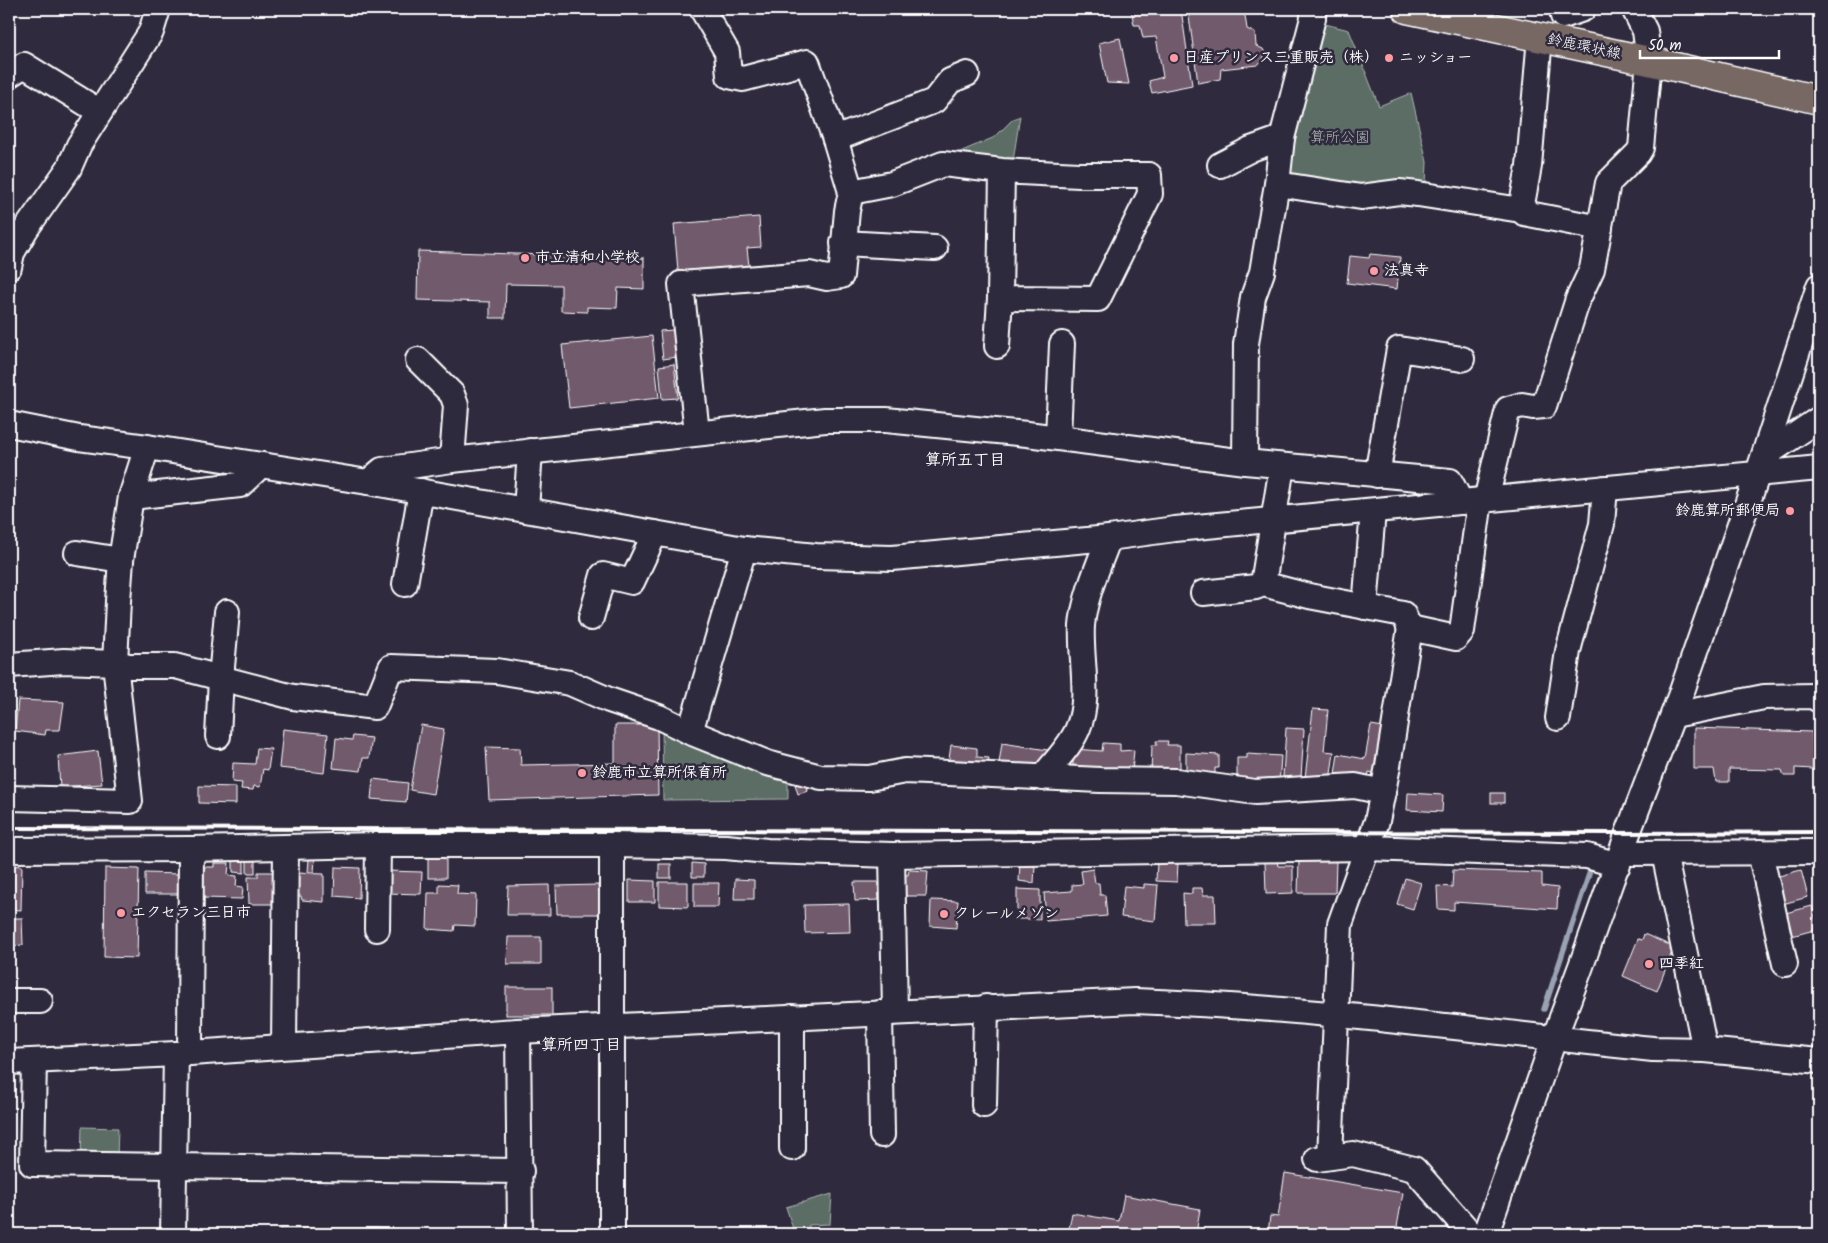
<svg xmlns="http://www.w3.org/2000/svg" width="1828" height="1243" viewBox="0 0 1828 1243" font-family="Kalam,'Klee One',sans-serif">
<style>
.green{fill:#5b6d66;stroke:#adb6b2}
.lines{fill:none;stroke-linecap:round;stroke-linejoin:round}
.stream{stroke:#9aa2b3;stroke-width:5.5}
.building{fill:#725a6d;stroke:#fff}
.minor-casing{stroke:#fff;stroke-width:28}
.major-casing{stroke:#fff;stroke-width:31}
.minor{stroke:#2f2a3d;stroke-width:24}
.major{stroke:#776864;stroke-width:28}
.rail{stroke:#fff;stroke-width:4}
.poi-dot{fill:#ff9aa2;stroke:#2f2a3d;stroke-width:2}
.labels{text-anchor:middle;dominant-baseline:central;stroke-width:5;stroke-linejoin:round;paint-order:stroke}
.street-label{font-size:15px;fill:#fff;stroke:#2f2a3d}
.poi-label{font-size:15px;font-weight:bold;fill:#fff;stroke:#2f2a3d;text-anchor:start}
.park-label{font-size:15px;fill:#adb6b2;stroke:#2f2a3d}
.neighbourhood-label{font-size:16px;font-weight:bold;fill:#fff;stroke:#2f2a3d}
</style>
<rect width="100%" height="100%" fill="#2f2a3d"/>
<filter id="ink" filterUnits="userSpaceOnUse"><feTurbulence type="fractalNoise" baseFrequency=".02" numOctaves="2"/><feDisplacementMap in="SourceGraphic" scale="10" xChannelSelector="R" yChannelSelector="G"/><feConvolveMatrix kernelMatrix="1 2 1 2 8 2 1 2 1" color-interpolation-filters="sRGB"/></filter>
<g filter="url(#ink)">
<g class="green">
<path d="M 1321,23 L 1349,30 L 1379,106 L 1411,93 L 1427,162 L 1426,185 L 1360,193 L 1284,179 Z"/>
<path d="M 1020,116 L 1013,161 L 948,157 L 995,137 L 1012,120 Z"/>
<path d="M 662,726 L 788,776 L 788,799 L 663,800 Z"/>
<path d="M 82,1127 L 118,1128 L 117,1158 L 81,1158 Z"/>
<path d="M 832,1194 L 830,1224 L 809,1225 L 808,1234 L 794,1232 L 786,1207 Z"/>
<rect x="280" y="1228" width="98" height="6"/>
</g>
<g class="lines">
<path class="stream" d="M 1544,1009 L 1591,868"/>
</g>
<g class="building">
<path d="M 1131,9 L 1181,9 L 1192,85 L 1152,93 L 1149,81 L 1163,77 L 1156,37 L 1143,38 L 1140,25 L 1134,25 Z"/>
<path d="M 1188,9 L 1244,9 L 1247,29 L 1255,33 L 1256,46 L 1263,49 L 1265,53 L 1263,60 L 1257,65 L 1221,69 L 1220,79 L 1198,83 Z"/>
<path d="M 1120,38 L 1129,84 L 1107,83 L 1099,43 Z"/>
<path d="M 759,217 L 761,247 L 747,248 L 749,266 L 678,271 L 674,224 Z"/>
<path d="M 418,251 L 644,258 L 644,289 L 618,288 L 617,308 L 587,307 L 587,312 L 561,311 L 561,285 L 506,284 L 505,318 L 490,318 L 490,302 L 417,300 Z"/>
<path d="M 1370,254 L 1400,257 L 1397,289 L 1347,283 L 1350,256 L 1369,258 Z"/>
<path d="M 673,330 L 677,357 L 663,359 L 660,331 Z"/>
<path d="M 652,336 L 659,398 L 569,408 L 562,345 Z"/>
<path d="M 674,364 L 678,398 L 662,399 L 659,366 Z"/>
<path d="M 18,700 L 64,702 L 60,730 L 46,730 L 45,735 L 15,731 Z"/>
<path d="M 1313,709 L 1328,710 L 1324,751 L 1334,752 L 1330,781 L 1305,778 Z"/>
<path d="M 421,725 L 444,729 L 433,794 L 410,790 Z"/>
<path d="M 615,725 L 657,725 L 658,795 L 489,800 L 486,747 L 520,748 L 521,765 L 615,763 Z"/>
<path d="M 1371,725 L 1389,728 L 1378,774 L 1369,772 L 1367,781 L 1335,774 L 1338,754 L 1365,759 Z"/>
<path d="M 1286,728 L 1304,729 L 1301,778 L 1283,777 Z"/>
<path d="M 1694,728 L 1812,732 L 1813,769 L 1795,768 L 1795,776 L 1784,776 L 1782,770 L 1729,769 L 1729,782 L 1716,782 L 1714,769 L 1694,769 Z"/>
<path d="M 283,729 L 328,734 L 324,773 L 279,768 Z"/>
<path d="M 353,736 L 372,738 L 369,758 L 363,758 L 361,771 L 333,768 L 336,738 L 352,740 Z"/>
<path d="M 1156,741 L 1168,741 L 1167,745 L 1180,745 L 1180,775 L 1151,775 L 1152,745 L 1157,745 Z"/>
<path d="M 1002,743 L 1054,751 L 1032,772 L 998,770 Z"/>
<path d="M 1103,743 L 1120,744 L 1120,751 L 1134,750 L 1132,772 L 1073,773 L 1073,749 L 1102,751 Z"/>
<path d="M 951,745 L 977,748 L 977,757 L 989,758 L 987,771 L 948,766 Z"/>
<path d="M 257,748 L 271,749 L 268,770 L 263,769 L 260,787 L 254,786 L 253,790 L 241,789 L 242,783 L 232,782 L 233,763 L 255,764 Z"/>
<path d="M 98,751 L 102,784 L 60,787 L 58,756 Z"/>
<path d="M 1186,753 L 1219,755 L 1219,768 L 1215,768 L 1215,777 L 1186,777 Z"/>
<path d="M 1247,754 L 1281,756 L 1279,786 L 1237,785 L 1237,758 L 1247,758 Z"/>
<path d="M 373,779 L 408,783 L 406,802 L 371,799 Z"/>
<path d="M 806,781 L 808,791 L 798,794 L 795,784 Z"/>
<path d="M 199,786 L 236,787 L 236,804 L 199,803 Z"/>
<path d="M 1408,793 L 1443,795 L 1442,812 L 1407,810 Z"/>
<rect x="1491" y="793" width="13" height="10"/>
<rect x="428" y="858" width="18" height="20"/>
<path d="M 309,859 L 315,859 L 314,872 L 308,872 Z"/>
<path d="M 1299,860 L 1336,861 L 1335,893 L 1298,893 Z"/>
<path d="M 233,861 L 244,861 L 244,873 L 233,872 Z"/>
<rect x="247" y="861" width="8" height="12"/>
<path d="M 1277,861 L 1278,866 L 1293,866 L 1293,893 L 1266,894 L 1265,862 Z"/>
<path d="M 1157,862 L 1178,863 L 1177,882 L 1156,881 Z"/>
<path d="M 214,863 L 229,863 L 228,875 L 237,876 L 236,886 L 243,887 L 242,899 L 202,898 L 203,867 L 214,867 Z"/>
<path d="M 692,863 L 704,864 L 704,877 L 692,877 Z"/>
<rect x="659" y="864" width="12" height="14"/>
<path d="M 1020,864 L 1035,865 L 1034,883 L 1019,881 Z"/>
<path d="M 9,865 L 22,866 L 21,910 L 9,909 Z"/>
<path d="M 335,867 L 360,868 L 359,898 L 334,896 Z"/>
<path d="M 105,868 L 139,869 L 137,958 L 104,957 Z"/>
<path d="M 1093,869 L 1095,883 L 1099,883 L 1100,895 L 1105,895 L 1107,916 L 1046,921 L 1044,893 L 1072,891 L 1072,885 L 1083,884 L 1081,871 Z"/>
<path d="M 909,870 L 928,871 L 926,896 L 904,896 L 903,875 L 908,875 Z"/>
<path d="M 1453,870 L 1542,873 L 1542,886 L 1558,888 L 1557,909 L 1454,902 L 1454,910 L 1438,909 L 1437,886 L 1452,887 Z"/>
<path d="M 1801,870 L 1808,897 L 1779,905 L 1772,878 Z"/>
<path d="M 387,871 L 422,872 L 421,894 L 386,893 Z"/>
<path d="M 258,872 L 278,872 L 277,904 L 249,904 L 248,877 L 258,877 Z"/>
<path d="M 145,873 L 180,874 L 180,894 L 145,894 Z"/>
<path d="M 296,873 L 324,874 L 324,902 L 302,900 L 301,896 L 296,896 Z"/>
<path d="M 1405,878 L 1421,883 L 1413,909 L 1397,904 Z"/>
<path d="M 735,879 L 754,880 L 754,899 L 734,899 Z"/>
<path d="M 629,880 L 655,881 L 655,902 L 629,902 Z"/>
<path d="M 659,882 L 688,882 L 688,907 L 659,906 Z"/>
<path d="M 854,882 L 878,882 L 879,900 L 855,901 Z"/>
<path d="M 694,883 L 719,883 L 718,907 L 694,907 Z"/>
<path d="M 439,884 L 458,885 L 457,894 L 476,895 L 475,926 L 455,925 L 454,931 L 427,929 L 428,893 L 439,893 Z"/>
<path d="M 1144,884 L 1158,885 L 1155,921 L 1121,917 L 1124,886 L 1144,888 Z"/>
<path d="M 549,885 L 550,915 L 507,915 L 508,886 Z"/>
<path d="M 598,885 L 600,914 L 557,914 L 556,886 Z"/>
<path d="M 1192,888 L 1202,888 L 1203,895 L 1215,895 L 1216,923 L 1184,923 L 1183,893 L 1192,894 Z"/>
<path d="M 1017,889 L 1040,890 L 1040,919 L 1017,919 Z"/>
<path d="M 931,900 L 958,901 L 956,928 L 930,926 Z"/>
<path d="M 849,904 L 850,932 L 805,933 L 804,905 Z"/>
<path d="M 1812,906 L 1818,929 L 1788,937 L 1782,914 Z"/>
<path d="M 9,918 L 22,918 L 23,945 L 9,946 Z"/>
<path d="M 1644,934 L 1674,947 L 1657,991 L 1623,976 L 1638,939 L 1642,940 Z"/>
<path d="M 508,937 L 541,937 L 541,964 L 507,964 Z"/>
<rect x="506" y="987" width="46" height="28"/>
<path d="M 1285,1173 L 1403,1193 L 1397,1227 L 1445,1234 L 1268,1234 L 1270,1216 L 1278,1217 Z"/>
<path d="M 1124,1195 L 1200,1209 L 1196,1234 L 1068,1234 L 1072,1213 L 1119,1221 Z"/>
</g>
<g class="lines">
<defs>
<g id="minor">
<path d="M 1563,16 L 1583,9"/>
<path d="M 9,75 L 24,65 L 100,112"/>
<path d="M 835,139 L 934,101 L 950,81 L 967,74"/>
<path d="M 1220,165 L 1251,149 L 1282,138"/>
<path d="M 1277,184 L 1361,197 L 1399,192 L 1418,194 L 1521,210 L 1524,213 L 1600,228"/>
<path d="M 851,192 L 892,184 L 943,164 L 1002,171 L 1079,175 L 1149,175 L 1150,194 L 1098,299 L 1000,298 L 1002,171"/>
<path d="M 1521,210 L 1529,166 L 1540,37"/>
<path d="M 843,243 L 935,248"/>
<path d="M 9,267 L 12,253 L 26,229 L 69,168 L 79,145 L 151,32 L 158,9"/>
<path d="M 997,346 L 1000,298"/>
<path d="M 418,360 L 452,394 L 456,405 L 452,460"/>
<path d="M 9,424 L 79,438 L 147,447 L 368,482 L 744,549 L 816,556 L 892,558 L 1109,538 L 1175,529 L 1819,468"/>
<path d="M 697,433 L 681,284 L 809,274 L 827,278 L 841,276 L 847,211 L 851,192 L 835,139 L 807,62 L 743,79 L 729,76 L 727,52 L 702,9"/>
<path d="M 1058,437 L 1062,344"/>
<path d="M 1764,456 L 1819,419"/>
<path d="M 1245,462 L 1246,344 L 1253,297 L 1262,272 L 1277,184 L 1282,138 L 1313,18 L 1313,9"/>
<path d="M 1377,475 L 1399,349 L 1462,359"/>
<path d="M 368,482 L 382,470 L 452,460 L 825,420 L 886,420 L 1027,434 L 1245,462 L 1450,481 L 1461,502"/>
<path d="M 131,497 L 240,485 L 261,465"/>
<path d="M 1486,500 L 1508,409 L 1522,405 L 1533,407 L 1544,406 L 1578,299 L 1592,269 L 1608,183 L 1638,153 L 1641,148 L 1649,61 L 1645,31 L 1634,9"/>
<path d="M 526,510 L 530,451"/>
<path d="M 77,553 L 121,560"/>
<path d="M 405,584 L 421,491"/>
<path d="M 1263,584 L 1282,466"/>
<path d="M 1203,593 L 1256,587 L 1263,584 L 1309,596 L 1403,614 L 1410,628"/>
<path d="M 1365,607 L 1373,511"/>
<path d="M 591,618 L 603,575 L 632,582 L 655,533"/>
<path d="M 9,665 L 64,661 L 115,663 L 129,666 L 175,666 L 293,697 L 375,707 L 391,667 L 497,671 L 570,683 L 609,700 L 659,717 L 690,732 L 767,763 L 821,777 L 869,778 L 905,771 L 1100,780 L 1176,781 L 1255,792 L 1355,786 L 1383,792"/>
<path d="M 1674,715 L 1764,697 L 1813,696 L 1819,700"/>
<path d="M 1558,718 L 1568,651 L 1602,524 L 1605,488"/>
<path d="M 690,732 L 744,549"/>
<path d="M 218,736 L 221,678 L 227,612"/>
<path d="M 1042,778 C 1054,762 1071,746 1078,728 C 1091,698 1080,658 1082,626 C 1084,598 1099,564 1109,538"/>
<path d="M 9,798 L 130,801 L 115,663 L 118,601 L 121,560 L 131,497 L 147,447"/>
<path d="M 9,850 L 191,849 L 378,845 L 612,845 L 726,847 L 767,851 L 892,855 L 1368,848 L 1587,856 L 1618,865"/>
<path d="M 1760,852 L 1785,964"/>
<path d="M 1622,853 L 1819,852"/>
<path d="M 1664,853 L 1705,1050"/>
<path d="M 892,855 L 895,1012"/>
<path d="M 377,929 L 378,845"/>
<path d="M 9,1001 L 40,1001"/>
<path d="M 880,1013 L 882,1135"/>
<path d="M 792,1017 L 792,1148"/>
<path d="M 518,1031 L 520,1234"/>
<path d="M 284,1045 L 286,847"/>
<path d="M 190,1052 L 191,849"/>
<path d="M 34,1061 L 32,1164 L 521,1171"/>
<path d="M 9,1062 L 176,1054 L 518,1031 L 1135,1001 C 1308,1007 1480,1031 1653,1049 L 1705,1050 L 1819,1061"/>
<path d="M 984,1105 L 986,1007"/>
<path d="M 1330,1157 L 1340,924 L 1377,821 L 1388,766 L 1410,628 L 1456,638 L 1462,631 L 1480,500"/>
<path d="M 1317,1159 L 1353,1154 L 1414,1169 L 1471,1234"/>
<path d="M 173,1234 L 176,1054"/>
<path d="M 612,1234 L 612,845"/>
<path d="M 1486,1234 L 1554,1039 L 1581,966 L 1628,833 L 1682,691 L 1758,473 L 1819,286"/>
</g>
<path id="major" d="M 1407,9 L 1649,61 L 1819,100"/>
</defs>
<use href="#minor" class="minor-casing"/>
<use href="#major" class="major-casing"/>
<use href="#minor" class="minor"/>
<use href="#major" class="major"/>
<path class="rail" d="M 9,828 L 1615,833 L 1819,832"/>
</g>
</g>
<g class="poi-dot">
<circle cx="1174" cy="58" r="5"/>
<circle cx="1389" cy="58" r="5"/>
<circle cx="525" cy="258" r="5"/>
<circle cx="1374" cy="271" r="5"/>
<circle cx="1790" cy="511" r="5"/>
<circle cx="582" cy="773" r="5"/>
<circle cx="121" cy="913" r="5"/>
<circle cx="944" cy="914" r="5"/>
<circle cx="1649" cy="964" r="5"/>
</g>
<g class="labels">
<g class="street-label">
<text transform="translate(1584 47) rotate(12)">鈴鹿環状線</text>
</g>
<g class="poi-label">
<text x="1184" y="58">日産プリンス三重販売（株）</text>
<text x="1399" y="58">ニッショー</text>
<text x="535" y="258">市立清和小学校</text>
<text x="1384" y="271">法真寺</text>
<text x="1780" y="511" text-anchor="end">鈴鹿算所郵便局</text>
<text x="592" y="773">鈴鹿市立算所保育所</text>
<text x="131" y="913">エクセラン三日市</text>
<text x="954" y="914">クレールメゾン</text>
<text x="1659" y="964">四季紅</text>
</g>
<g class="park-label">
<text x="1340" y="138">算所公園</text>
</g>
<g class="neighbourhood-label">
<text x="965" y="460">算所五丁目</text>
<text x="581" y="1045">算所四丁目</text>
</g>
</g>
<rect width="1828" height="1243" fill="none" stroke="#2f2a3d" stroke-width="30"/>
<rect x="15" y="15" width="1798" height="1213" fill="none" stroke="#fff" stroke-width="2" filter="url(#ink)"/>
<path d="M1640 50v8h139v-8" fill="none" stroke="#ffffff" stroke-width="2.5"/>
<text x="1648" y="50" font-size="15" fill="#ffffff" stroke="#2f2a3d" stroke-width="4" paint-order="stroke">50 m</text>
</svg>
